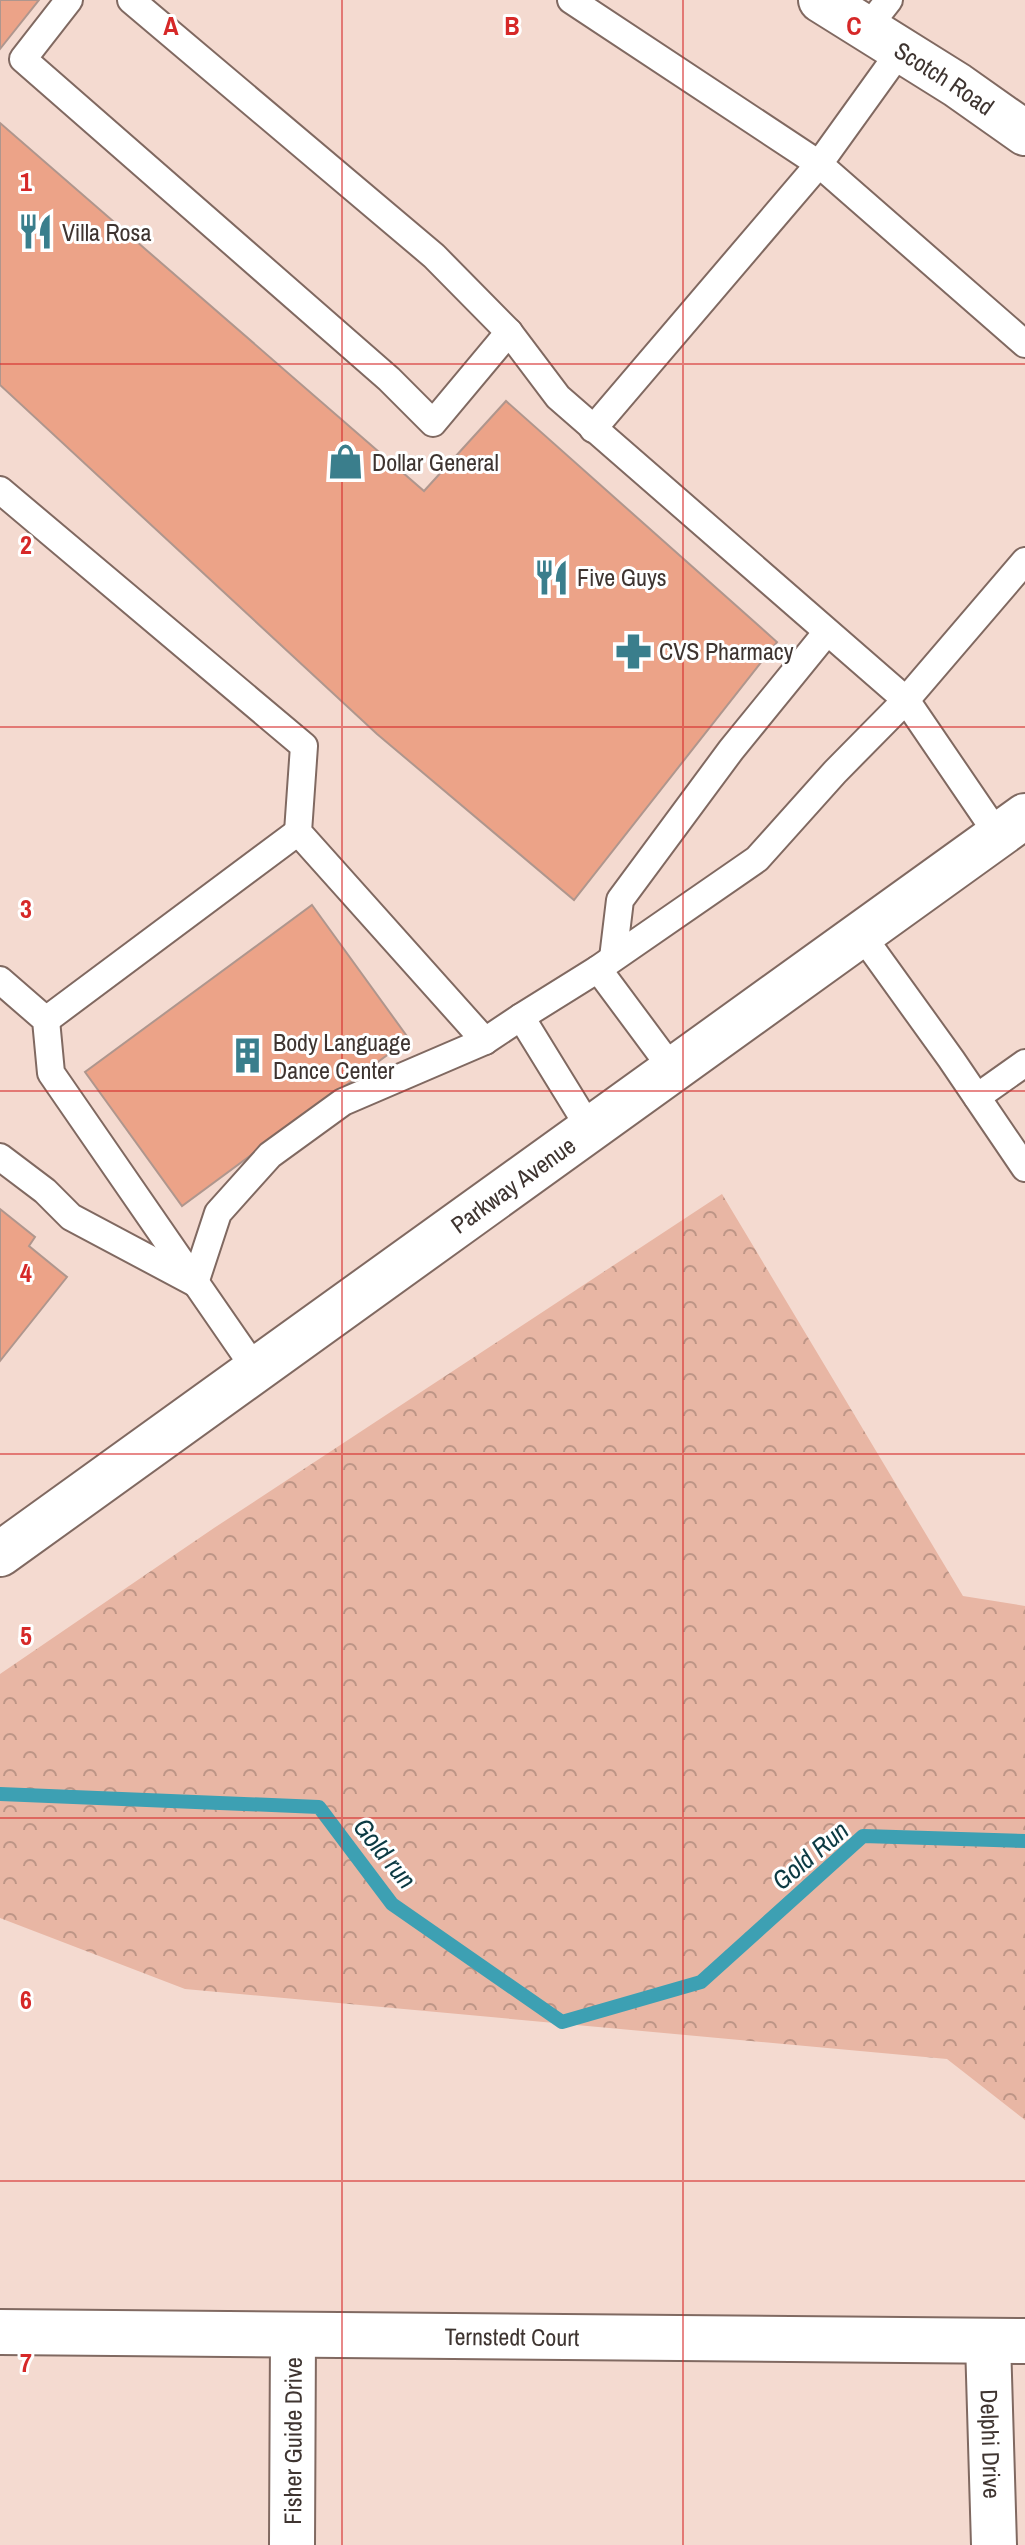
<svg xmlns="http://www.w3.org/2000/svg" width="1025" height="2545" viewBox="0 0 1025 2545" font-family="'Archivo Narrow',sans-serif">
<style>
.forest{fill:url(#forest-crowns)}
.lines{fill:none;stroke-linecap:round;stroke-linejoin:round}
.stream{stroke:#3da0b3;stroke-width:14}
.building{fill:#eca388;stroke:#af968d;stroke-width:2}
.lane-casing{stroke:#806961;stroke-width:30}
.street-casing{stroke:#806961;stroke-width:48}
.secondary-casing{stroke:#806961;stroke-width:48}
.lane{stroke:#fff;stroke-width:26}
.street{stroke:#fff;stroke-width:44}
.secondary{stroke:#fff;stroke-width:44}
.grid{fill:none;stroke:#d62828;stroke-width:2;stroke-opacity:0.55}
.labels{text-anchor:middle;dominant-baseline:central;stroke-width:6;stroke-linejoin:round;paint-order:stroke}
.street-label{font-size:24px;fill:#3e3430;stroke:#fff}
.poi-label{font-size:24px;fill:#3e3430;stroke:#fff;text-anchor:start}
.water-label{font-size:26px;font-style:italic;fill:#0c3a43;stroke:#fff}
.grid-label{font-size:26px;text-anchor:middle;font-weight:bold;fill:#d62828;stroke:#fff;stroke-width:6;stroke-linejoin:round;paint-order:stroke}
</style>
<defs>
<pattern id="forest-crowns" width="20" height="18" patternUnits="userSpaceOnUse" patternTransform="scale(2)"><rect width="20" height="18" fill="#e8b6a4"/><path d="M2 6a3 3 0 1 1 6 0M12 15a3 3 0 1 1 6 0" fill="none" stroke="#bd9586"/></pattern>
</defs>
<rect width="100%" height="100%" fill="#f4dad0"/>
<path class="forest" d="M 722,1194 L 963,1596 L 1025,1606 L 1025,2120 L 947,2059 L 185,1989 L 0,1918 L 0,1674 L 214,1528 Z"/>
<g class="lines">
<path class="stream" d="M 0,1794 L 319,1807 L 392,1904 L 562,2022 L 701,1982 L 863,1836 L 1025,1841"/>
</g>
<g class="building">
<path d="M 0,0 L 39,0 L 0,49 Z"/>
<path d="M 0,123 L 424,491 L 506,401 L 777,642 L 574,900 L 377,734 L 0,385 Z"/>
<path d="M 312,905 L 409,1039 L 182,1206 L 85,1072 Z"/>
<path d="M 0,1209 L 35,1237 L 29,1246 L 67,1277 L 0,1361 Z"/>
</g>
<g class="lines">
<defs>
<g id="lane">
<path d="M 69,0 L 23,59 L 389,379 L 433,423 L 509,332"/>
<path d="M 131,0 L 434,256 L 509,332 L 558,397 L 906,700 L 998,835"/>
<path d="M 571,0 L 819,164 L 593,429"/>
<path d="M 867,28 L 889,0"/>
<path d="M 901,50 L 819,164 L 1025,344"/>
<path d="M 0,490 L 304,746 L 298,832 L 485,1041"/>
<path d="M 861,934 L 951,1059 L 1025,1168"/>
<path d="M 613,958 L 620,900 L 731,750 L 827,632"/>
<path d="M 598,969 L 673,1070"/>
<path d="M 0,980 L 46,1020 L 51,1073 L 256,1370"/>
<path d="M 521,1017 L 598,969 L 757,859 L 835,772 L 906,700 L 1025,561"/>
<path d="M 46,1020 L 298,832"/>
<path d="M 977,1097 L 1025,1063"/>
<path d="M 0,1157 L 45,1191 L 71,1217 L 195,1283 L 218,1213 L 270,1155 L 343,1102 L 485,1041 L 521,1017 L 590,1129"/>
</g>
<g id="street">
<path id="s1" d="M 0,2332 L 1025,2341"/>
<path id="s2" d="M 988,2342 L 994,2545"/>
<path id="s3" d="M 292,2545 L 293,2336"/>
</g>
<g id="secondary">
<path id="s4" d="M 821,0 L 957,85 L 1025,133"/>
<path id="s5" d="M 0,1554 L 1025,816"/>
</g>
</defs>
<use href="#lane" class="lane-casing"/>
<use href="#street" class="street-casing"/>
<use href="#secondary" class="secondary-casing"/>
<use href="#lane" class="lane"/>
<use href="#street" class="street"/>
<use href="#secondary" class="secondary"/>
</g>
<path class="grid" d="M 342,0 L 342,2545M 683,0 L 683,2545M 0,364 L 1025,364M 0,727 L 1025,727M 0,1091 L 1025,1091M 0,1454 L 1025,1454M 0,1818 L 1025,1818M 0,2181 L 1025,2181"/>
<defs>
<symbol id="restaurant-bare" viewBox="-9 -9 18 18"><path d="M-5-6h1v4h1v-4h1v4h1v-4h1v5L-1.5 .5V6h-2V.5L-5-1ZM5-6V6H3V1.5H1.5Q1.5-4 5-6Z" fill="#3a7e8c" stroke="#fff" stroke-width="2.5" paint-order="stroke"/></symbol>
<symbol id="shop-bare" viewBox="-9 -9 18 18"><path d="M-5-2.5h2.3a2.7 3.5 0 0 1 5.4 0H5L5.5 6h-11ZM-1.5-2.5h3a1.5 2.3 0 0 0-3 0Z" fill="#3a7e8c" stroke="#fff" stroke-width="2.5" paint-order="stroke"/></symbol>
<symbol id="pharmacy-bare" viewBox="-9 -9 18 18"><path d="M-2-6h4v4h4v4h-4v4h-4v-4h-4v-4h4Z" fill="#3a7e8c" stroke="#fff" stroke-width="2.5" paint-order="stroke"/></symbol>
<symbol id="building-bare" viewBox="-9 -9 18 18"><path d="M-4-6H4V6H1V3H-1V6H-4ZM-2.5-4.3h1.7v1.8h-1.7ZM.8-4.3h1.7v1.8H.8ZM-2.5-1h1.7V.8h-1.7ZM.8-1h1.7V.8H.8Z" fill="#3a7e8c" stroke="#fff" stroke-width="2.5" paint-order="stroke"/></symbol>
</defs>
<g fill-rule="evenodd">
<use href="#restaurant-bare" x="10" y="206" width="51" height="51"/>
<use href="#shop-bare" x="320" y="436" width="51" height="51"/>
<use href="#restaurant-bare" x="526" y="552" width="51" height="51"/>
<use href="#pharmacy-bare" x="608" y="626" width="51" height="51"/>
<use href="#building-bare" x="222" y="1030" width="51" height="51"/>
</g>
<g class="labels">
<g class="street-label">
<text stroke="none"><textPath href="#s4" startOffset="146">Scotch Road</textPath></text>
<text stroke="none"><textPath href="#s5" startOffset="632">Parkway Avenue</textPath></text>
<text stroke="none"><textPath href="#s1" startOffset="512">Ternstedt Court</textPath></text>
<text stroke="none"><textPath href="#s3" startOffset="104">Fisher Guide Drive</textPath></text>
<text stroke="none"><textPath href="#s2" startOffset="102">Delphi Drive</textPath></text>
</g>
<g class="poi-label">
<text x="62" y="232">Villa Rosa</text>
<text x="372" y="462">Dollar General</text>
<text x="577" y="577">Five Guys</text>
<text x="659" y="651">CVS Pharmacy</text>
<text x="273" y="1042">Body Language<tspan x="273" dy="28">Dance Center</tspan></text>
</g>
<g class="water-label">
<text transform="translate(385 1853) rotate(51)">Gold run</text>
<text transform="translate(810 1855) rotate(-40)">Gold Run</text>
</g>
</g>
<g class="grid-label">
<text x="171" y="35">A</text>
<text x="512" y="35">B</text>
<text x="854" y="35">C</text>
<text x="26" y="191">1</text>
<text x="26" y="554">2</text>
<text x="26" y="918">3</text>
<text x="26" y="1282">4</text>
<text x="26" y="1645">5</text>
<text x="26" y="2009">6</text>
<text x="26" y="2372">7</text>
</g>
</svg>
